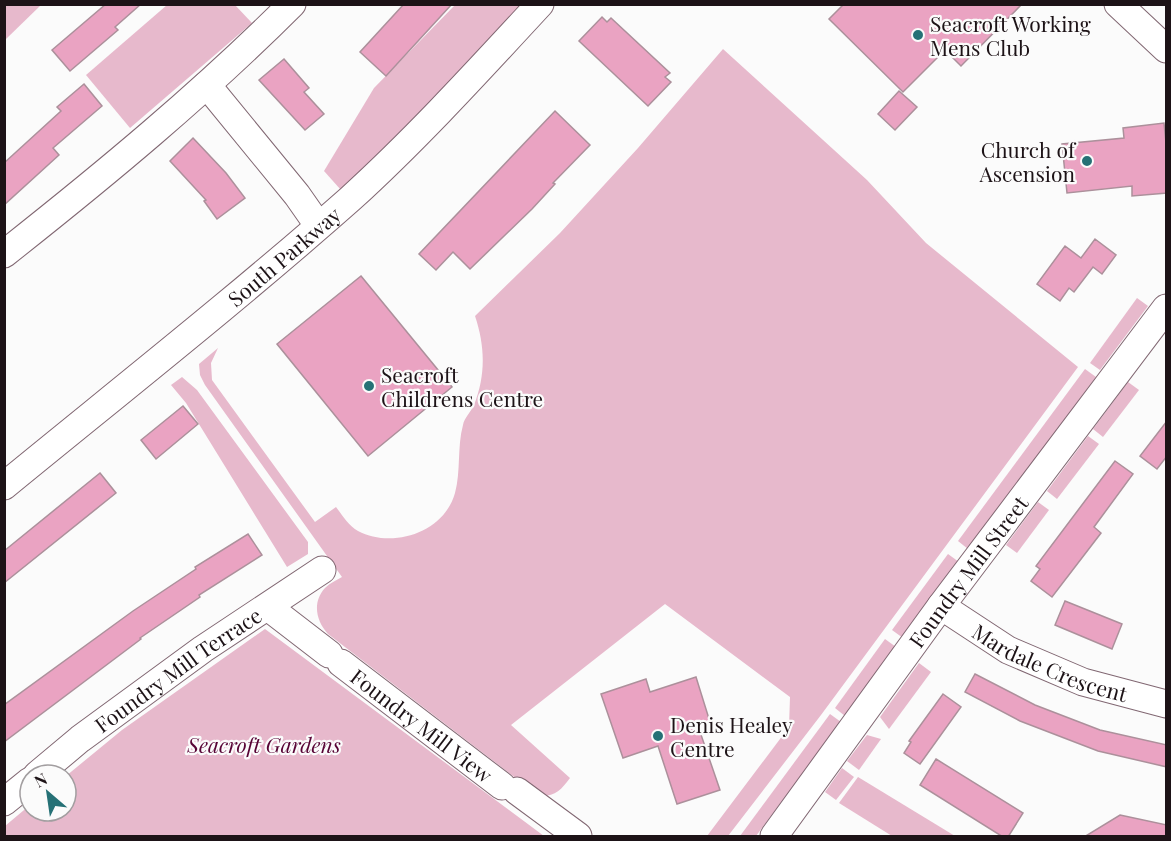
<svg xmlns="http://www.w3.org/2000/svg" width="1171" height="841" viewBox="0 0 1171 841" font-family="'Playfair Display',serif">
<style>
.green{fill:#e7b9cc}
.building{fill:#eaa3c2;stroke:#ac909b;stroke-width:1.5}
.lines{fill:none;stroke-linecap:round;stroke-linejoin:round}
.minor-casing{stroke:#816772;stroke-width:29}
.minor{stroke:#fff;stroke-width:27}
.poi-dot{fill:#267176;stroke:#fbfbfb;stroke-width:2}
.labels{text-anchor:middle;dominant-baseline:central;stroke-width:4.5;stroke-linejoin:round;paint-order:stroke}
.poi-label{font-size:21px;fill:#1d1317;stroke:#fbfbfb;text-anchor:start}
.street-label{font-size:21px;fill:#1d1317;stroke:#fbfbfb}
.park-label{font-size:21px;font-style:italic;fill:#570335;stroke:#fbfbfb}
</style>
<rect width="100%" height="100%" fill="#fbfbfb"/>
<g class="green">
<path d="M 5,4 L 41,4 L 41,5 L 5,40 Z"/>
<path d="M 167,5 L 235,5 L 252,23 L 130,128 L 86,75 Z"/>
<path d="M 455,5 L 540,5 L 349,199 L 324,171 L 374,88 Z"/>
<path d="M 723,49 L 867,180 L 926,243 L 1078,367 L 821,715 L 728,836 L 707,836 L 789,727 L 790,697 L 665,604 L 511,725 L 570,778 C 561,790 555,797 539,796 L 328,634 C 316,621 312,602 325,588 C 330,583 337,580 342,577 L 205,385 L 200,375 L 199,364 L 218,348 L 211,363 L 212,380 L 315,522 L 336,507 C 342,515 349,526 358,531 C 392,549 444,533 455,493 C 461,471 457,447 463,425 C 464,418 471,412 474,405 C 486,375 485,346 475,316 L 560,233 L 638,148 Z"/>
<path d="M 1137,298 L 1148,306 L 1100,370 L 1090,363 Z"/>
<path d="M 1085,369 L 1096,377 L 968,549 L 958,541 Z"/>
<path d="M 182,377 L 197,390 L 308,542 L 308,554 L 287,567 L 186,403 L 171,385 Z"/>
<path d="M 1128,382 L 1139,390 L 1103,437 L 1093,429 Z"/>
<path d="M 1088,436 L 1099,444 L 1057,499 L 1047,491 Z"/>
<path d="M 1038,502 L 1049,510 L 1017,553 L 1006,545 Z"/>
<path d="M 948,554 L 959,562 L 903,638 L 892,630 Z"/>
<path d="M 265,629 L 544,836 L 5,836 L 5,826 L 30,805 L 30,811 L 66,811 L 66,776 L 122,730 Z"/>
<path d="M 885,639 L 896,647 L 845,716 L 835,708 Z"/>
<path d="M 919,663 L 931,672 L 889,729 L 880,717 Z"/>
<path d="M 830,714 L 841,722 L 756,836 L 740,836 Z"/>
<path d="M 867,735 L 881,739 L 859,770 L 847,761 Z"/>
<path d="M 842,768 L 854,777 L 836,800 L 825,792 Z"/>
<path d="M 858,777 L 955,836 L 892,836 L 839,803 Z"/>
</g>
<g class="building">
<path d="M 106,4 L 141,4 L 115,27 L 118,30 L 70,71 L 52,50 Z"/>
<path d="M 404,4 L 452,4 L 386,76 L 360,52 Z"/>
<path d="M 844,4 L 1022,4 L 961,66 L 945,50 L 903,92 L 829,19 Z"/>
<path d="M 602,17 L 607,22 L 611,18 L 670,73 L 665,77 L 671,82 L 648,106 L 579,41 Z"/>
<path d="M 284,59 L 309,88 L 304,92 L 324,114 L 305,130 L 259,80 Z"/>
<path d="M 84,84 L 102,106 L 53,148 L 59,155 L 4,205 L 4,163 L 61,111 L 57,107 Z"/>
<path d="M 899,91 L 917,107 L 895,130 L 878,114 Z"/>
<path d="M 555,111 L 590,145 L 553,183 L 555,184 L 532,209 L 470,269 L 453,252 L 436,270 L 419,254 Z"/>
<path d="M 1164,123 L 1167,153 L 1167,193 L 1132,196 L 1132,186 L 1067,193 L 1062,144 L 1124,138 L 1123,128 Z"/>
<path d="M 193,138 L 226,173 L 245,198 L 217,219 L 204,201 L 206,200 L 170,161 Z"/>
<path d="M 1095,239 L 1116,255 L 1102,274 L 1093,267 L 1074,292 L 1069,288 L 1060,301 L 1037,284 L 1065,246 L 1081,258 Z"/>
<path d="M 361,276 L 452,387 L 368,456 L 277,344 Z"/>
<path d="M 183,406 L 198,424 L 156,459 L 141,440 Z"/>
<path d="M 1167,421 L 1167,456 L 1157,469 L 1140,456 Z"/>
<path d="M 1115,461 L 1133,474 L 1094,527 L 1101,533 L 1052,597 L 1031,581 L 1040,569 L 1036,566 Z"/>
<path d="M 100,473 L 116,493 L 4,583 L 4,551 Z"/>
<path d="M 248,534 L 262,555 L 199,595 L 200,597 L 140,638 L 141,639 L 4,742 L 4,705 L 133,611 L 196,569 L 195,567 Z"/>
<path d="M 1065,601 L 1122,624 L 1112,649 L 1055,625 Z"/>
<path d="M 975,674 L 1035,705 L 1100,730 L 1167,745 L 1167,767 L 1098,751 L 1020,721 L 965,692 Z"/>
<path d="M 696,677 L 710,722 L 698,726 L 720,790 L 677,804 L 658,746 L 623,758 L 601,694 L 646,679 L 650,692 Z"/>
<path d="M 943,694 L 961,707 L 920,764 L 904,753 L 911,742 L 909,741 Z"/>
<path d="M 936,759 L 1023,813 L 1008,837 L 1003,837 L 920,785 Z"/>
<path d="M 1120,815 L 1167,825 L 1167,837 L 1084,837 Z"/>
</g>
<g class="lines">
<defs>
<g id="minor">
<path d="M 1118,4 L 1166,49"/>
<path d="M 207,85 L 297,195 L 318,225"/>
<path d="M 4,254 C 104,175 202,94 292,4"/>
<path id="s1" d="M 4,486 C 120,391 238,298 350,199 C 417,138 478,71 540,4"/>
<path id="s2" d="M 941,606 L 1008,650 L 1083,682 L 1166,704"/>
<path d="M 268,607 L 329,654"/>
<path id="s3" d="M 341,663 L 502,786"/>
<path id="s4" d="M 37,775 L 80,739 L 203,649 L 322,570"/>
<path d="M 517,791 L 578,836"/>
<path d="M 4,802 L 30,781"/>
<path id="s5" d="M 774,836 L 941,606 L 1166,308"/>
</g>
</defs>
<use href="#minor" class="minor-casing"/>
<use href="#minor" class="minor"/>
</g>
<g class="poi-dot">
<circle cx="918" cy="35" r="6"/>
<circle cx="1087" cy="161" r="6"/>
<circle cx="369" cy="386" r="6"/>
<circle cx="658" cy="736" r="6"/>
</g>
<g class="labels">
<g class="poi-label">
<text x="930" y="23">Seacroft Working<tspan x="930" dy="24">Mens Club</tspan></text>
<text x="1075" y="149" text-anchor="end">Church of<tspan x="1075" dy="24">Ascension</tspan></text>
<text x="381" y="374">Seacroft<tspan x="381" dy="24">Childrens Centre</tspan></text>
<text x="670" y="724">Denis Healey<tspan x="670" dy="24">Centre</tspan></text>
</g>
<g class="street-label">
<text stroke="none"><textPath href="#s1" startOffset="362">South Parkway</textPath></text>
<text stroke="none"><textPath href="#s5" startOffset="328">Foundry Mill Street</textPath></text>
<text stroke="none"><textPath href="#s2" startOffset="124">Mardale Crescent</textPath></text>
<text stroke="none"><textPath href="#s4" startOffset="176">Foundry Mill Terrace</textPath></text>
<text stroke="none"><textPath href="#s3" startOffset="102">Foundry Mill View</textPath></text>
</g>
<g class="park-label">
<text x="264" y="744">Seacroft Gardens</text>
</g>
</g>
<rect width="1171" height="841" fill="none" stroke="#1d1317" stroke-width="12"/>
<g transform="translate(48 793) rotate(331)"><circle r="28" fill="#fbfbfb" stroke="#a29ea0" stroke-width="1.5"/>
<path d="M0-4.5L10 22L0 15L-10 22Z" fill="#267176"/>
<text y="-9" font-size="16" font-weight="bold" text-anchor="middle" fill="#1d1317">N</text>
</g>
</svg>
